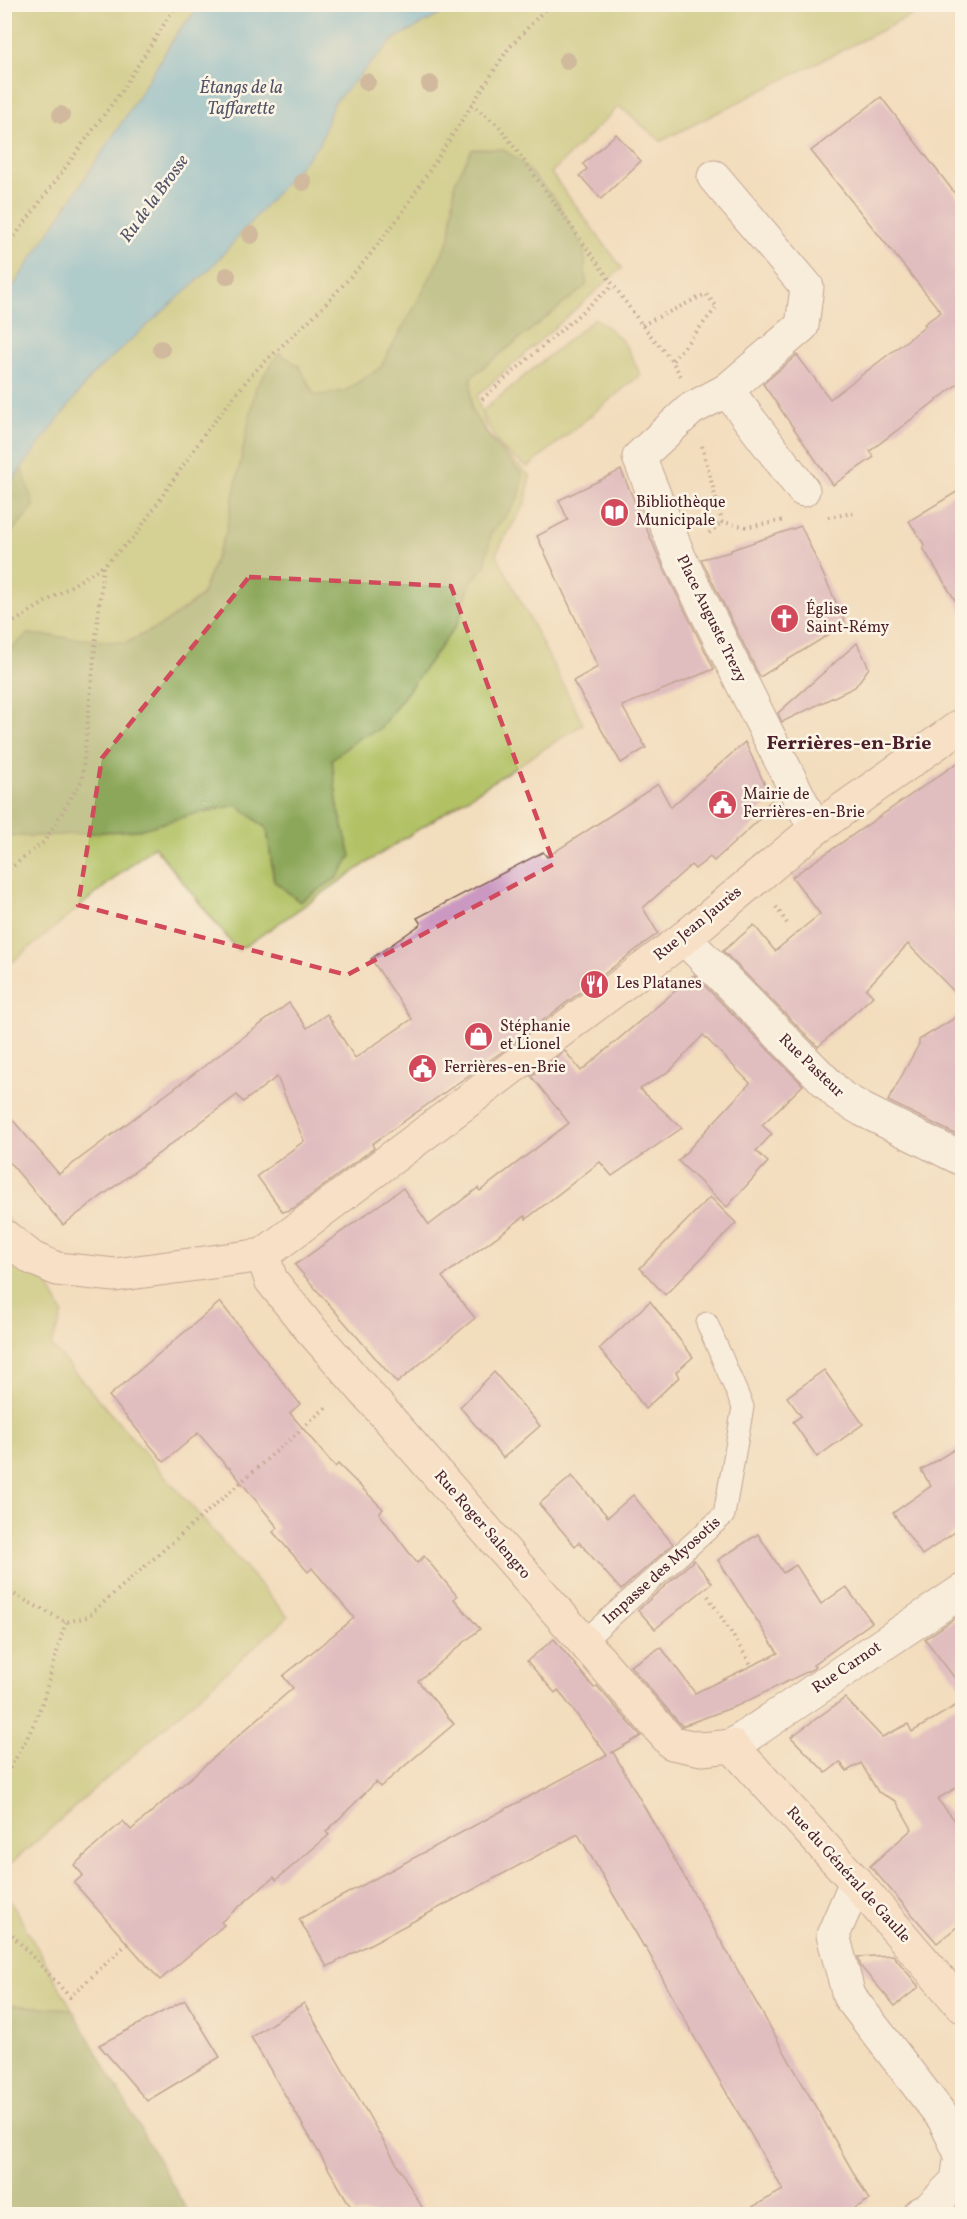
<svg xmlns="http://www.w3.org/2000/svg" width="967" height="2219" viewBox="0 0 967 2219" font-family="Vollkorn,serif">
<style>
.green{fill:#b1c164;stroke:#7e7048;stroke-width:1.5}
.forest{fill:#8ca75a;stroke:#6b6342;stroke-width:1.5}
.water{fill:#5db5da;stroke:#546a82;stroke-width:1.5}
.building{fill:#cb98c2}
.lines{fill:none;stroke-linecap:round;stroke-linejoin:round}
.service-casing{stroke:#85625e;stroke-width:23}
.minor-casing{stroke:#85625e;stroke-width:35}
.secondary-casing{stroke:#85625e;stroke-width:35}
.path{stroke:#85625e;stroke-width:4;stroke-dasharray:1.5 4.5;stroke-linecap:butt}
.service{stroke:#fff;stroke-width:21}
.minor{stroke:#fff;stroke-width:33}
.secondary{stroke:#fce5d0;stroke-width:33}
.tree{fill:#a78f76}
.marked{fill:none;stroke:#d1495b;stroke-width:4.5;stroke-dasharray:12 8;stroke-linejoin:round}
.labels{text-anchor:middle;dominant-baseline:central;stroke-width:5;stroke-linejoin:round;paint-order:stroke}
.poi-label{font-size:16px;fill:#4a1f2b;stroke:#fcf5e5;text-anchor:start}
.street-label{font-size:16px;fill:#4a1f2b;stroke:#fcf5e5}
.water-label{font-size:18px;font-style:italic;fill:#515468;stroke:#fcf5e5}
.quarter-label{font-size:20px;font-weight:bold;fill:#4a1f2b;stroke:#fcf5e5}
</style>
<rect width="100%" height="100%" fill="#fcf5e5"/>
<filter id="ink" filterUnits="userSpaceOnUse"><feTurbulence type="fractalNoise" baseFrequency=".0167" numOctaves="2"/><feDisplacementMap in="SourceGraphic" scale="12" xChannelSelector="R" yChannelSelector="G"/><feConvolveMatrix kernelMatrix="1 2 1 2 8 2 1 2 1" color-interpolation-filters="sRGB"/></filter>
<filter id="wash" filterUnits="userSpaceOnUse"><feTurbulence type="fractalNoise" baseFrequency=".008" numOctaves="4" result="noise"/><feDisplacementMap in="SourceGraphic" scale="24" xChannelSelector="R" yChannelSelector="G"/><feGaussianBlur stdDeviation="1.35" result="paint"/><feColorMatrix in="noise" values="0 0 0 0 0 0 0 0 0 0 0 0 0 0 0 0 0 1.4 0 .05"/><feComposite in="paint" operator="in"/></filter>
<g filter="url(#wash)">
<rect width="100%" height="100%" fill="#f2ddbd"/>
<g class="green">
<path d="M 5,5 L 932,5 L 661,141 L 619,106 L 551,173 L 622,268 L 477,396 L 487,433 L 508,456 L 530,476 L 526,502 L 496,553 L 583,724 L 380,854 L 238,951 L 154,846 L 5,968 L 5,836 L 42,836 L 194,814 L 237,805 L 267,829 L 274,881 L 338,807 L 331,759 L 359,738 L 380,728 L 458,623 L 471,581 L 485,566 L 491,533 L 515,504 L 522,474 C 505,456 480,435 472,410 C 469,401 471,387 471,377 L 586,286 L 584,249 L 556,200 L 455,182 L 450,238 L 432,275 L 443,286 L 402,328 L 380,368 L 345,391 L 315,396 L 299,366 L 256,387 L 226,532 L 201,596 L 162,625 L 126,643 L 28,634 L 5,654 L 5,540 L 34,506 L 5,490 Z"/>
<path d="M 595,318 C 621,336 628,345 640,375 L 528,467 C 500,450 494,442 482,411 Z"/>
<path d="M 4,1214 L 30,1247 L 63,1314 L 51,1345 L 288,1617 L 5,1869 Z"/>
<path d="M 4,1890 L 72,2009 L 5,2005 Z"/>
</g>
<g class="forest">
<path d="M 472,149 L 503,149 L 521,162 L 556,200 L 584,249 L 586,286 L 471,377 L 471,409 L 476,418 L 498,449 L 522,474 L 521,490 L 515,504 L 491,533 L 485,566 L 471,581 L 458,623 L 380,729 L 359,738 L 332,759 L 338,807 L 351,856 L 337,878 L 300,902 L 274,881 L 267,829 L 237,805 L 194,814 L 139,830 L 42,836 L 5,836 L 5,654 L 28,634 L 126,643 L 162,625 L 201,597 L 226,532 L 256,387 L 279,353 L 299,366 L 315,396 L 345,391 L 380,368 L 421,295 L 450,238 L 455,182 Z"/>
<path d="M 22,469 L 34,506 L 5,540 L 5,490 Z"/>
<path d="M 5,2005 L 72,2009 L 189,2214 L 5,2214 Z"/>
</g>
<path class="water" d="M 202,4 L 458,5 L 394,39 L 333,104 L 320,143 L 209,270 L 92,375 L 5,490 L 5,299 L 124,119 L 179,30 Z"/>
<g id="blocks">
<g class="building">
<path d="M 881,97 L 963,204 L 963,380 L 870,451 L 874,457 L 833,485 L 763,384 L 797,355 L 830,399 L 926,326 L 924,324 L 941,312 L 811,151 Z"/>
<path d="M 616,134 L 641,161 L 601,199 L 580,176 L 587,169 L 583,164 Z"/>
<path d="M 621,470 L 663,567 L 714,669 L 622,706 L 646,748 L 621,763 L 573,681 L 598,667 L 537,536 L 568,520 L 559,500 Z"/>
<path d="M 963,488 L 963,613 L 923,548 L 925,546 L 909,521 Z"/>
<path d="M 801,526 L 846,624 L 760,677 L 701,559 L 731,552 L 731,550 Z"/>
<path d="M 857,643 L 869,668 L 855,687 L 782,722 L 778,713 Z"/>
<path d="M 745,742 L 772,800 L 756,814 L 760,819 L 714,861 L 710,857 L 695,869 L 691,865 L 643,908 L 658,933 L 503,1051 L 372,1144 L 374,1148 L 294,1208 L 283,1212 L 257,1176 L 304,1141 L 277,1077 L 243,1102 L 237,1095 L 63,1225 L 4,1156 L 4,1110 L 59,1174 L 289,1003 L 307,1028 L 327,1014 L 355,1058 L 412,1019 L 371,959 L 421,924 L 417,918 L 543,852 L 547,857 L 658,784 L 671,807 Z"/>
<path d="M 963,759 L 963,1001 L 908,944 L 866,989 L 873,996 L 818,1047 L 723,951 L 754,925 L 775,951 L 820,914 L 792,877 Z"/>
<path d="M 694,975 L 803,1085 L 762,1125 L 772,1134 L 756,1151 L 768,1162 L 727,1207 L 678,1161 L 750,1083 L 703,1035 L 671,1070 L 640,1089 L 682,1128 L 612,1176 L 600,1162 L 526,1219 L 525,1216 L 442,1277 L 475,1318 L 397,1383 L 295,1265 L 403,1188 L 429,1225 L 478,1188 L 480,1191 L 569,1123 L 531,1076 L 565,1051 L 581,1071 Z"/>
<path d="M 963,1013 L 963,1138 L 888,1101 L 919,1044 L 919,1040 Z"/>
<path d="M 710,1197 L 736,1223 L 665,1295 L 640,1268 Z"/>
<path d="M 650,1301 L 693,1357 L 676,1372 L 679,1377 L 645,1409 L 621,1374 L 599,1349 Z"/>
<path d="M 220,1302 L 300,1404 L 290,1413 L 335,1467 L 338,1464 L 383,1509 L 379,1513 L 417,1563 L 424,1556 L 457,1596 L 454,1599 L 480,1629 L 418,1681 L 454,1724 L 380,1787 L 376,1782 L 326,1832 L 329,1835 L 276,1880 L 274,1877 L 221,1922 L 224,1925 L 160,1980 L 74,1883 L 83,1875 L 74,1865 L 123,1821 L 131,1830 L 293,1688 L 283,1676 L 354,1618 L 312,1568 L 308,1572 L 273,1532 L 278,1528 L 229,1467 L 228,1468 L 198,1433 L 164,1462 L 109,1396 Z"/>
<path d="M 824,1370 L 863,1424 L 817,1457 L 793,1422 L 801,1416 L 787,1397 Z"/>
<path d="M 494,1372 L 540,1426 L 503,1458 L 460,1407 Z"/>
<path d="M 963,1444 L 963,1538 L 958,1530 L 922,1555 L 893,1513 L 931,1486 L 921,1470 Z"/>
<path d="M 572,1476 L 608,1517 L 633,1495 L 673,1544 L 621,1590 L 579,1542 L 575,1546 L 539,1504 Z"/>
<path d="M 758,1534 L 783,1573 L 796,1565 L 821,1604 L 846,1587 L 872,1622 L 813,1665 L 815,1667 L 813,1669 L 739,1705 L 682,1726 L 630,1666 L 661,1647 L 695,1693 L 778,1653 L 718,1560 Z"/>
<path d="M 694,1560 L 712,1583 L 655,1629 L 638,1610 Z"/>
<path d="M 963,1613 L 963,1689 L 925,1639 Z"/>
<path d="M 554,1639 L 594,1688 L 597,1686 L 641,1736 L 611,1753 L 613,1752 L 869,2200 L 845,2214 L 740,2214 L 783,2190 L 696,2040 L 645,1946 L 644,1947 L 578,1834 L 327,1967 L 299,1919 L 607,1755 L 558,1690 L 555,1693 L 527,1661 Z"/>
<path d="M 845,1698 L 882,1737 L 908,1724 L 912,1732 L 963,1701 L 963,1784 L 937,1799 L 963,1830 L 963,1922 L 937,1943 L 870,1866 L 912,1829 L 896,1801 L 878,1792 L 861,1763 L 847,1771 L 840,1762 L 826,1773 L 791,1737 Z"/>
<path d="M 893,1955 L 919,1987 L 895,2006 L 861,1967 L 858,1957 Z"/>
<path d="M 185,2000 L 220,2057 L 147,2101 L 99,2045 Z"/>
<path d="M 304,2003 L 384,2142 L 426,2214 L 355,2214 L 251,2037 Z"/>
</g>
</g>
</g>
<g filter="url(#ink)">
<use href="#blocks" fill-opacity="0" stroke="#85625e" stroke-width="1.5"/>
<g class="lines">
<defs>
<path id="service" d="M 584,1641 L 724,1515 L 743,1407 L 707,1323"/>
<g id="minor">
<path d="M 714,177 L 807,287 L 802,326 L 727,390"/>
<path d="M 803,490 L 727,390 L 691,409 L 639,457 L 680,559 L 815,829"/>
<path d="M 684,938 L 841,1097 L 863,1110 L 962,1159"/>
<path d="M 732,1746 L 962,1591"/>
<path d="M 856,1882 L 833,1935 L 849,1996 L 944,2119 L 961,2154 L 957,2181 L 928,2210 L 920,2214"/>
</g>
<g id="secondary">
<path d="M 4,1236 L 32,1258 L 57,1269 L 115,1275 L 263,1255 L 684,938 L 815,829 L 962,725"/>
<path d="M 263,1255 L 271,1280 L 307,1325 L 672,1743 L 702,1749 L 732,1746 L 856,1882 L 962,2006"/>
</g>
</defs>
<use href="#service" class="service-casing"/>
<use href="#minor" class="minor-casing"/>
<use href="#secondary" class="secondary-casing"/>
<g class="path">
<path d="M 471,104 L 499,126 L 642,325 L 672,361"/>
<path d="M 4,251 L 120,93 L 177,4"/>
<path d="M 642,325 L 706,294 L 717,307 L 672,361 L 681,376"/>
<path d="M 482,399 L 613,285"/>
<path d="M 702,446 L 722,522 L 747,527 L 785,520"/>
<path d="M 828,517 L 854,513"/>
<path d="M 709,533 L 722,522"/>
<path d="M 4,628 L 103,566"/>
<path d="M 4,873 L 44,842 L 82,780 L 103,566 L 135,536 L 206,432 L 252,374 L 321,309 L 364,262 L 400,216 L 508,49 L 550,4"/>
<path d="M 776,907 L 787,923"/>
<path d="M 4,1589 L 66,1622 L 87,1617 L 329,1405"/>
<path d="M 708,1596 L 752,1666"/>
<path d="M 4,1779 C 18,1754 33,1730 42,1703 C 51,1676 57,1649 66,1622"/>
<path d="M 4,1926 L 70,1997 L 128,1943"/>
</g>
<use href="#service" class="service"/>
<use href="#minor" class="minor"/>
<use href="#secondary" class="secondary"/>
</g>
<g class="tree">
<circle cx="567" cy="61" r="9"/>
<circle cx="367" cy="82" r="9"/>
<circle cx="430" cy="84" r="9"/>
<circle cx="61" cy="115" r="9"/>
<circle cx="303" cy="182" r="9"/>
<circle cx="251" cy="235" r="9"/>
<circle cx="227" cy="276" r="9"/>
<circle cx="161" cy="349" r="9"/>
</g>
</g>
<path d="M0 0H967V2219H0ZM 249,577 L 451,586 L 554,864 L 347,975 L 78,905 L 102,758 Z" fill="#f2ddbd" fill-opacity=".55" fill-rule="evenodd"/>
<path class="marked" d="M 249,577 L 451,586 L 554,864 L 347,975 L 78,905 L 102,758 Z"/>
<defs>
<symbol id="library-disc" viewBox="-11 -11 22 22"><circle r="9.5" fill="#d1495b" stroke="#fcf5e5"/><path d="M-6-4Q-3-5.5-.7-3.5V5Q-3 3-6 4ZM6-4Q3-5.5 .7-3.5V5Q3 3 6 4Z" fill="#fff"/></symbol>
<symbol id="church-disc" viewBox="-11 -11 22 22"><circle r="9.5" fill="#d1495b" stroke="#fcf5e5"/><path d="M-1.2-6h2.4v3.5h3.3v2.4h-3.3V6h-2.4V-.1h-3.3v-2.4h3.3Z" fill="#fff"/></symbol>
<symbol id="civic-disc" viewBox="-11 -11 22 22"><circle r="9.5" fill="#d1495b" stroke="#fcf5e5"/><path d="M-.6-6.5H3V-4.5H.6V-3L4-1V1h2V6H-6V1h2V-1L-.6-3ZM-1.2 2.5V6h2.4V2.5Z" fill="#fff"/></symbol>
<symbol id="restaurant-disc" viewBox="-11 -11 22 22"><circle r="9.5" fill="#d1495b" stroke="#fcf5e5"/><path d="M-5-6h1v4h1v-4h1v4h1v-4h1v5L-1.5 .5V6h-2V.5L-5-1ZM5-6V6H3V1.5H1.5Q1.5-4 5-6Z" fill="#fff"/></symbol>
<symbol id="shop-disc" viewBox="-11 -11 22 22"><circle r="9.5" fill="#d1495b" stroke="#fcf5e5"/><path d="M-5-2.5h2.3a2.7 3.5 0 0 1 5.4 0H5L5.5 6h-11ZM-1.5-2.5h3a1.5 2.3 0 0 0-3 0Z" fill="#fff"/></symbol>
</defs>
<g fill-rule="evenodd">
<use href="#library-disc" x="598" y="496" width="33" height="33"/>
<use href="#church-disc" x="768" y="602" width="33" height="33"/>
<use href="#civic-disc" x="706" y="788" width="33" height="33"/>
<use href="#restaurant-disc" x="578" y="968" width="33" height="33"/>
<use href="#shop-disc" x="462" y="1020" width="33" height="33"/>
<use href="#civic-disc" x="406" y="1052" width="33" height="33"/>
</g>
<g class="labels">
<g class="poi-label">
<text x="636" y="503">Bibliothèque<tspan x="636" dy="18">Municipale</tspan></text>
<text x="806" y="610">Église<tspan x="806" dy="18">Saint-Rémy</tspan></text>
<text x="743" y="795">Mairie de<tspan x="743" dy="18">Ferrières-en-Brie</tspan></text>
<text x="616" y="984">Les Platanes</text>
<text x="500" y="1027">Stéphanie<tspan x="500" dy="18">et Lionel</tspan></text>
<text x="444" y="1068">Ferrières-en-Brie</text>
</g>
<g class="street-label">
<text transform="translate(711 619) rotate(64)">Place Auguste Trezy</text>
<text transform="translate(698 924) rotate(-39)">Rue Jean Jaurès</text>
<text transform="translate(811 1066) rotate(44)">Rue Pasteur</text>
<text transform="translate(482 1525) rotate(49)">Rue Roger Salengro</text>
<text transform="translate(662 1571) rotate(-42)">Impasse des Myosotis</text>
<text transform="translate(847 1668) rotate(-34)">Rue Carnot</text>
<text transform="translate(848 1875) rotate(48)">Rue du Général de Gaulle</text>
</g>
<g class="water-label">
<text x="241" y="88">Étangs de la<tspan x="241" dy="21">Taffarette</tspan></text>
<text transform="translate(155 199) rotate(-54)">Ru de la Brosse</text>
</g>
<g class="quarter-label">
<text x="849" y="744">Ferrières-en-Brie</text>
</g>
</g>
<rect width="967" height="2219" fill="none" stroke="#fcf5e5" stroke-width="24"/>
</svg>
